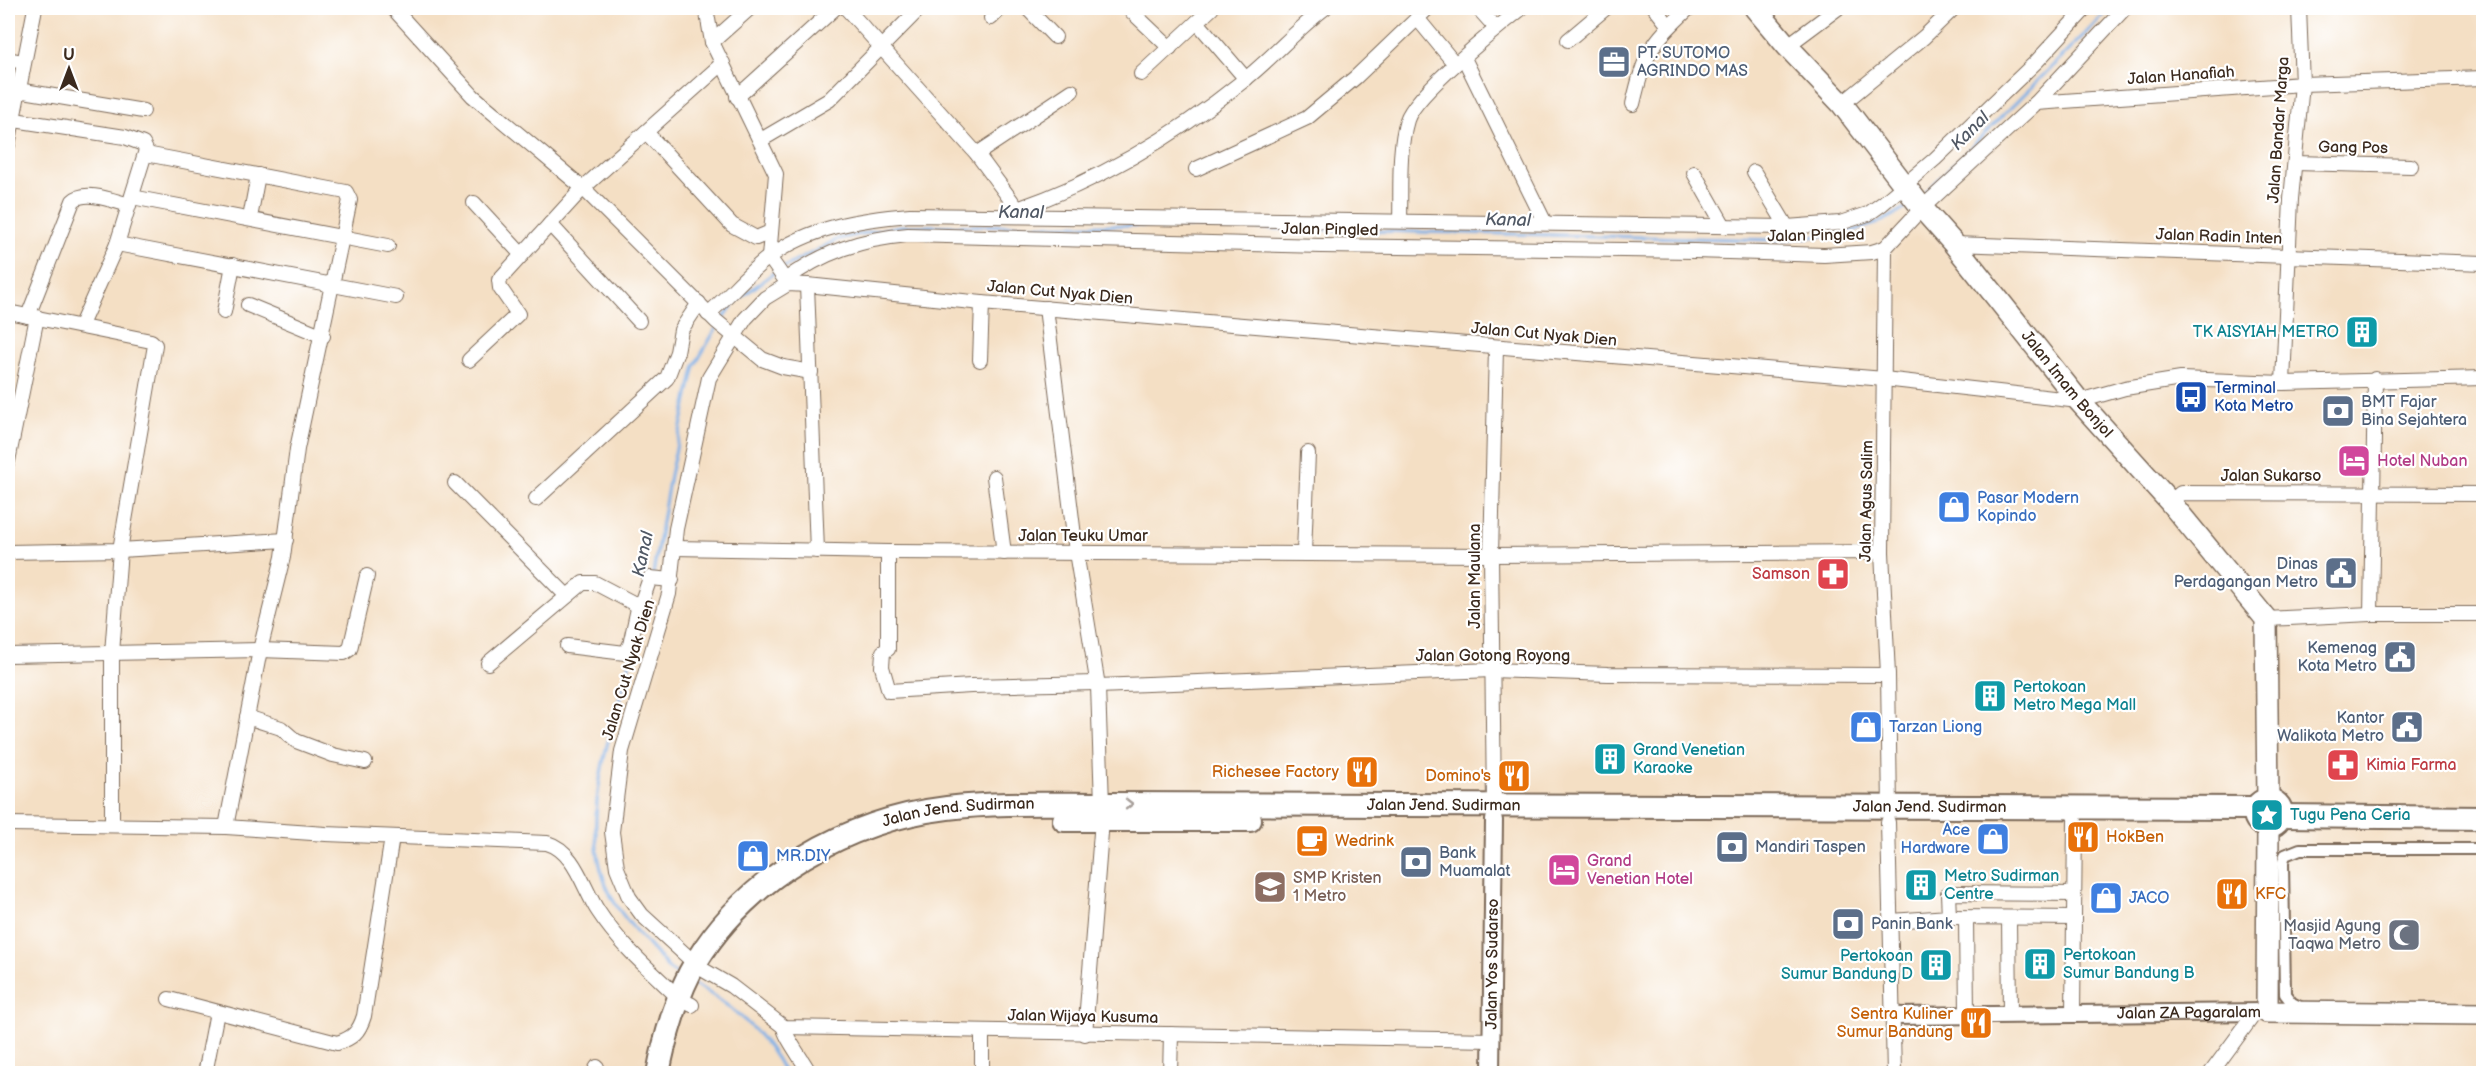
<svg xmlns="http://www.w3.org/2000/svg" width="2491" height="1081" viewBox="0 0 2491 1081" font-family="'Balsamiq Sans',sans-serif">
<style>
.lines{fill:none;stroke-linecap:round;stroke-linejoin:round}
.stream{stroke:#7aafe8;stroke-width:3}
.pedestrian-casing{stroke:#7c6958;stroke-width:14}
.minor-casing{stroke:#7c6958;stroke-width:16}
.tertiary-casing{stroke:#7c6958;stroke-width:20}
.primary-casing{stroke:#7c6958;stroke-width:24}
.trunk-casing{stroke:#7c6958;stroke-width:26}
.pedestrian{stroke:#fff;stroke-width:10}
.minor{stroke:#fff;stroke-width:14}
.tertiary{stroke:#fff;stroke-width:16}
.primary{stroke:#fff;stroke-width:21}
.trunk{stroke:#fff;stroke-width:22}
.oneway{stroke:#a79f9a}
.labels{text-anchor:middle;dominant-baseline:central;stroke-width:4.5;stroke-linejoin:round;paint-order:stroke}
.service-label{font-size:16px;fill:#4e5e75;stroke:#fff;text-anchor:start}
.street-label{font-size:16px;fill:#3b2a1e;stroke:#fff}
.culture-label{font-size:16px;fill:#0d838f;stroke:#fff;text-anchor:start}
.transit-label{font-size:16px;fill:#164399;stroke:#fff;text-anchor:start}
.hotel-label{font-size:16px;fill:#b23c85;stroke:#fff;text-anchor:start}
.shop-label{font-size:16px;fill:#366cbe;stroke:#fff;text-anchor:start}
.health-label{font-size:16px;fill:#be3a42;stroke:#fff;text-anchor:end}
.food-label{font-size:16px;fill:#c56008;stroke:#fff;text-anchor:end}
.education-label{font-size:16px;fill:#785e54;stroke:#fff;text-anchor:start}
.worship-label{font-size:16px;fill:#5b616d;stroke:#fff;text-anchor:end}
.water-label{font-size:18px;font-style:italic;fill:#515965;stroke:#fff}
</style>
<rect width="100%" height="100%" fill="#fff"/>
<filter id="ink" filterUnits="userSpaceOnUse"><feTurbulence type="fractalNoise" baseFrequency=".0167" numOctaves="2"/><feDisplacementMap in="SourceGraphic" scale="12" xChannelSelector="R" yChannelSelector="G"/><feConvolveMatrix kernelMatrix="1 2 1 2 8 2 1 2 1" color-interpolation-filters="sRGB"/></filter>
<filter id="wash" filterUnits="userSpaceOnUse"><feTurbulence type="fractalNoise" baseFrequency=".008" numOctaves="4" result="noise"/><feDisplacementMap in="SourceGraphic" scale="24" xChannelSelector="R" yChannelSelector="G"/><feGaussianBlur stdDeviation="1.35" result="paint"/><feColorMatrix in="noise" values="0 0 0 0 0 0 0 0 0 0 0 0 0 0 0 0 0 1.4 0 .05"/><feComposite in="paint" operator="in"/></filter>
<g filter="url(#wash)">
<rect width="100%" height="100%" fill="#f4dfc4"/>
<g class="lines">
<g class="stream">
<path d="M 1923,195 L 2111,8"/>
<path d="M 781,269 L 838,239 L 899,226 L 1110,225 L 1778,240 C 1825,236 1872,234 1911,204"/>
<path d="M 721,322 L 735,302 L 775,272"/>
<path d="M 653,574 L 670,475 L 695,365 L 717,327"/>
<path d="M 633,650 C 614,727 570,830 616,905 C 630,927 652,948 669,969 L 680,976"/>
<path d="M 694,984 C 732,1005 765,1034 785,1074"/>
</g>
</g>
</g>
<g filter="url(#ink)">
<g class="lines">
<defs>
<path id="pedestrian" d="M 2300,1007 L 2292,1003 L 2285,994 L 2283,862 L 2285,855 L 2300,849 L 2484,849"/>
<g id="minor">
<path d="M 393,8 L 473,96 L 583,188 L 716,321 L 762,359 L 783,367 L 811,372"/>
<path d="M 706,8 L 712,42 L 776,174 L 769,257 L 788,284"/>
<path d="M 846,8 L 977,154 L 1022,215"/>
<path d="M 1027,8 L 1055,37"/>
<path d="M 1128,8 L 1170,48"/>
<path d="M 1478,8 L 1496,28"/>
<path d="M 1655,8 L 1669,26"/>
<path d="M 991,18 L 1001,8"/>
<path d="M 1417,18 L 1455,64"/>
<path d="M 1197,22 L 1246,79"/>
<path d="M 1568,40 L 1606,8"/>
<path d="M 712,42 L 750,8"/>
<path d="M 1787,46 L 1838,8"/>
<path d="M 1464,58 L 1545,223"/>
<path d="M 8,59 L 23,62"/>
<path d="M 1141,74 L 1212,8"/>
<path d="M 18,90 L 143,111"/>
<path d="M 737,97 L 835,8"/>
<path d="M 2036,103 L 2125,8"/>
<path d="M 1633,104 C 1645,53 1650,44 1689,8"/>
<path d="M 1842,104 L 1924,37 L 1954,8"/>
<path d="M 8,119 L 125,137 L 143,144 L 146,150 L 117,244 L 81,325"/>
<path d="M 646,132 L 732,225 L 756,238 L 771,232"/>
<path d="M 761,140 L 829,100 L 920,8"/>
<path d="M 8,145 L 35,8"/>
<path d="M 146,154 L 346,192 L 350,200 L 297,449 L 283,557 L 260,650 L 226,827"/>
<path d="M 977,154 L 1072,91"/>
<path d="M 2295,163 L 2411,166"/>
<path d="M 1196,169 L 1307,118 L 1356,77 L 1428,8"/>
<path d="M 1754,172 L 1787,227"/>
<path d="M 1694,173 L 1724,226"/>
<path d="M 132,197 L 388,246"/>
<path d="M 474,203 L 522,255"/>
<path d="M 1017,209 C 1099,181 1176,135 1243,81 C 1272,58 1296,30 1325,8"/>
<path d="M 250,218 L 258,175"/>
<path d="M 1400,221 C 1401,189 1398,150 1407,120 C 1415,94 1498,27 1522,8"/>
<path d="M 550,224 L 639,321"/>
<path d="M 117,244 L 396,297"/>
<path d="M 1954,244 L 2484,263"/>
<path d="M 785,280 C 823,252 861,239 908,235 L 1322,246 L 1694,251 L 1824,255 L 1872,252 L 1885,248"/>
<path d="M 807,285 L 817,551"/>
<path d="M 248,305 L 323,336"/>
<path d="M 1046,308 L 1076,552 L 1098,686 L 1102,804"/>
<path d="M 8,312 L 151,341 L 155,345 L 120,550 L 112,653 L 112,825"/>
<path d="M 224,312 L 233,265"/>
<path d="M 708,314 C 729,296 747,273 769,257 C 810,227 861,219 910,215 L 1787,227 L 1840,223 L 1868,214 L 1882,204 L 1935,159 L 2037,61 L 2086,8"/>
<path d="M 28,316 L 73,201 C 85,189 114,201 129,205"/>
<path d="M 469,360 L 518,314 L 500,288 L 499,280 L 583,188 L 723,63"/>
<path d="M 980,360 L 982,303"/>
<path d="M 2283,383 L 2291,199 L 2302,84 L 2299,8"/>
<path d="M 8,461 L 37,317"/>
<path d="M 994,477 L 1004,553"/>
<path d="M 455,483 L 567,596"/>
<path d="M 536,499 L 667,378 L 677,352 L 681,330 L 699,303"/>
<path d="M 2170,502 L 2181,493 L 2484,494"/>
<path d="M 674,548 L 888,552 L 1491,555 L 1882,552"/>
<path d="M 8,552 L 120,550 L 286,540"/>
<path d="M 888,552 L 888,649 L 883,652 L 882,667 L 889,691 L 971,686 L 1097,683"/>
<path d="M 1304,553 L 1308,453"/>
<path d="M 2371,614 L 2375,379"/>
<path d="M 2266,619 L 2371,614 L 2484,614"/>
<path d="M 567,646 L 625,653 L 630,645 L 639,604"/>
<path d="M 8,655 L 260,650 L 344,653 L 350,649 L 367,576"/>
<path d="M 488,663 L 583,583 L 595,583 L 635,604 L 642,601 L 650,578 L 672,580"/>
<path d="M 1098,686 L 1492,670 L 1608,674 L 1888,675"/>
<path d="M 247,717 L 281,728 L 296,741 L 333,755 L 365,762"/>
<path d="M 1494,805 L 1491,555 L 1496,348"/>
<path d="M 1890,809 L 1888,675 L 1882,552 L 1885,248 L 1922,208 L 2036,103 L 2302,84 L 2484,78"/>
<path d="M 1888,822 L 1894,1074"/>
<path d="M 8,824 L 226,827 L 326,834 L 547,843 C 575,851 583,888 598,911 C 620,945 651,971 680,999 L 692,1005"/>
<path d="M 1949,917 L 2074,918"/>
<path d="M 1966,918 L 1967,1015"/>
<path d="M 2009,918 L 2010,1014"/>
<path d="M 1891,921 L 1949,917 L 1948,893 L 2074,894"/>
<path d="M 169,999 L 337,1043 C 353,1038 359,1032 364,1016 L 392,837"/>
<path d="M 2073,1014 L 2075,821"/>
<path d="M 784,1027 C 784,1036 805,1063 810,1074"/>
<path d="M 1085,1034 L 1102,820"/>
<path d="M 1492,1040 L 784,1027 L 731,986 L 700,968 L 642,915 L 629,897 L 617,868 L 612,832 L 622,751 L 669,594 L 676,529 L 709,378 L 745,319 L 765,298 L 788,284 L 807,285 L 982,303 L 1884,379 L 2079,401 L 2125,388 L 2181,379 L 2283,383 L 2484,378"/>
<path d="M 205,1074 L 217,1012"/>
<path d="M 593,1074 L 597,1067"/>
<path d="M 982,1074 L 982,1032"/>
<path d="M 1170,1074 L 1171,1034"/>
<path d="M 2210,1074 L 2255,1013"/>
</g>
<g id="tertiary">
<path id="s1" d="M 1893,1016 L 2267,1012"/>
<path id="s2" d="M 1491,1074 L 1494,820"/>
</g>
<g id="primary">
<path id="s3" d="M 1755,8 L 1787,46 L 1842,104 L 1922,208 L 1954,244 L 2079,401 L 2170,502 L 2266,619 L 2268,800"/>
<path d="M 2268,825 L 2267,1012 L 2484,1014"/>
</g>
<g id="trunk">
<circle cx="2268" cy="813" r="13"/>
<path d="M 2280,816 L 2484,818"/>
<path d="M 1064,820 L 1250,820"/>
<path id="s4" d="M 658,1074 C 664,1040 678,991 696,962 C 749,875 848,820 947,808 C 998,802 1051,804 1102,804 L 2256,808"/>
</g>
</defs>
<use href="#pedestrian" class="pedestrian-casing"/>
<use href="#minor" class="minor-casing"/>
<use href="#tertiary" class="tertiary-casing"/>
<use href="#primary" class="primary-casing"/>
<use href="#trunk" class="trunk-casing"/>
<use href="#pedestrian" class="pedestrian"/>
<use href="#minor" class="minor"/>
<use href="#tertiary" class="tertiary"/>
<use href="#primary" class="primary"/>
<use href="#trunk" class="trunk"/>
</g>
<defs><path id="oneway-chevron" d="M-2-3.5L2.5 0L-2 3.5" fill="none" stroke-width="1.6" stroke-linecap="round" stroke-linejoin="round" transform="scale(1.5)"/></defs>
<use class="oneway" href="#oneway-chevron" transform="translate(1129 804)"/>
</g>
<defs>
<symbol id="office-square" viewBox="-11 -11 22 22"><rect x="-9" y="-9" width="18" height="18" rx="4" fill="#5c6f8a" stroke="#fff"/><path d="M-6-3h4V-5.5h4V-3h4V5H-6ZM-1-4.5V-3h2v-1.5ZM-6 0V1H6V0Z" fill="#fff"/></symbol>
<symbol id="building-square" viewBox="-11 -11 22 22"><rect x="-9" y="-9" width="18" height="18" rx="4" fill="#0f9aa8" stroke="#fff"/><path d="M-4-6H4V6H1V3H-1V6H-4ZM-2.5-4.3h1.7v1.8h-1.7ZM.8-4.3h1.7v1.8H.8ZM-2.5-1h1.7V.8h-1.7ZM.8-1h1.7V.8H.8Z" fill="#fff"/></symbol>
<symbol id="bus-square" viewBox="-11 -11 22 22"><rect x="-9" y="-9" width="18" height="18" rx="4" fill="#1a4fb4" stroke="#fff"/><path d="M-5-6H5V4H4V6H2V4H-2V6H-4V4H-5ZM-3.5-4V0h7V-4ZM-3.5 1.2v1.5H-2V1.2ZM2 1.2v1.5H3.5V1.2Z" fill="#fff"/></symbol>
<symbol id="bank-square" viewBox="-11 -11 22 22"><rect x="-9" y="-9" width="18" height="18" rx="4" fill="#5c6f8a" stroke="#fff"/><path d="M-6-4H6V4H-6ZM0-2.3a2.3 2.3 0 1 0 0 4.6a2.3 2.3 0 1 0 0-4.6Z" fill="#fff"/></symbol>
<symbol id="hotel-square" viewBox="-11 -11 22 22"><rect x="-9" y="-9" width="18" height="18" rx="4" fill="#d1479c" stroke="#fff"/><path d="M-6-4.5h1.5V1H6V5H4.5V3h-9V5H-6ZM-4 0a1.8 1.8 0 1 1 3.6 0ZM.5 0V-2.5h3Q6-2.5 6 0Z" fill="#fff"/></symbol>
<symbol id="shop-square" viewBox="-11 -11 22 22"><rect x="-9" y="-9" width="18" height="18" rx="4" fill="#3f7fe0" stroke="#fff"/><path d="M-5-2.5h2.3a2.7 3.5 0 0 1 5.4 0H5L5.5 6h-11ZM-1.5-2.5h3a1.5 2.3 0 0 0-3 0Z" fill="#fff"/></symbol>
<symbol id="civic-square" viewBox="-11 -11 22 22"><rect x="-9" y="-9" width="18" height="18" rx="4" fill="#5c6f8a" stroke="#fff"/><path d="M-.6-6.5H3V-4.5H.6V-3L4-1V1h2V6H-6V1h2V-1L-.6-3ZM-1.2 2.5V6h2.4V2.5Z" fill="#fff"/></symbol>
<symbol id="pharmacy-square" viewBox="-11 -11 22 22"><rect x="-9" y="-9" width="18" height="18" rx="4" fill="#e0444e" stroke="#fff"/><path d="M-2-6h4v4h4v4h-4v4h-4v-4h-4v-4h4Z" fill="#fff"/></symbol>
<symbol id="restaurant-square" viewBox="-11 -11 22 22"><rect x="-9" y="-9" width="18" height="18" rx="4" fill="#e8710a" stroke="#fff"/><path d="M-5-6h1v4h1v-4h1v4h1v-4h1v5L-1.5 .5V6h-2V.5L-5-1ZM5-6V6H3V1.5H1.5Q1.5-4 5-6Z" fill="#fff"/></symbol>
<symbol id="sight-square" viewBox="-11 -11 22 22"><rect x="-9" y="-9" width="18" height="18" rx="4" fill="#0f9aa8" stroke="#fff"/><path d="M0-6L1.8-2.2L6-1.7L2.9 1.2L3.7 5.4L0 3.3L-3.7 5.4L-2.9 1.2L-6-1.7L-1.8-2.2Z" fill="#fff"/></symbol>
<symbol id="cafe-square" viewBox="-11 -11 22 22"><rect x="-9" y="-9" width="18" height="18" rx="4" fill="#e8710a" stroke="#fff"/><path d="M-5.5-4.5H6V0H3Q3 3.5 0 3.5H-2.5Q-5.5 3.5-5.5 0ZM3-3.2v2h1.7v-2ZM-6 4.5H4V6H-6Z" fill="#fff"/></symbol>
<symbol id="school-square" viewBox="-11 -11 22 22"><rect x="-9" y="-9" width="18" height="18" rx="4" fill="#8d6e63" stroke="#fff"/><path d="M0-5L7-2L0 1L-7-2ZM-4 1L0 2.5L4 1V4Q0 6-4 4Z" fill="#fff"/></symbol>
<symbol id="mosque-square" viewBox="-11 -11 22 22"><rect x="-9" y="-9" width="18" height="18" rx="4" fill="#6b7280" stroke="#fff"/><path d="M3.5-4.9A6 6 0 1 0 3.5 4.9A5 5 0 1 1 3.5-4.9Z" fill="#fff"/></symbol>
</defs>
<g fill-rule="evenodd">
<use href="#office-square" x="1595" y="43" width="38" height="38"/>
<use href="#building-square" x="2343" y="313" width="38" height="38"/>
<use href="#bus-square" x="2172" y="378" width="38" height="38"/>
<use href="#bank-square" x="2319" y="392" width="38" height="38"/>
<use href="#hotel-square" x="2335" y="442" width="38" height="38"/>
<use href="#shop-square" x="1935" y="488" width="38" height="38"/>
<use href="#civic-square" x="2322" y="554" width="38" height="38"/>
<use href="#pharmacy-square" x="1814" y="555" width="38" height="38"/>
<use href="#civic-square" x="2381" y="638" width="38" height="38"/>
<use href="#building-square" x="1971" y="677" width="38" height="38"/>
<use href="#shop-square" x="1847" y="708" width="38" height="38"/>
<use href="#civic-square" x="2388" y="708" width="38" height="38"/>
<use href="#building-square" x="1591" y="740" width="38" height="38"/>
<use href="#pharmacy-square" x="2324" y="746" width="38" height="38"/>
<use href="#restaurant-square" x="1343" y="753" width="38" height="38"/>
<use href="#restaurant-square" x="1495" y="757" width="38" height="38"/>
<use href="#sight-square" x="2248" y="796" width="38" height="38"/>
<use href="#restaurant-square" x="2064" y="818" width="38" height="38"/>
<use href="#shop-square" x="1974" y="820" width="38" height="38"/>
<use href="#cafe-square" x="1293" y="822" width="38" height="38"/>
<use href="#bank-square" x="1713" y="828" width="38" height="38"/>
<use href="#shop-square" x="734" y="837" width="38" height="38"/>
<use href="#bank-square" x="1397" y="843" width="38" height="38"/>
<use href="#hotel-square" x="1545" y="851" width="38" height="38"/>
<use href="#building-square" x="1902" y="866" width="38" height="38"/>
<use href="#school-square" x="1251" y="868" width="38" height="38"/>
<use href="#restaurant-square" x="2213" y="875" width="38" height="38"/>
<use href="#shop-square" x="2087" y="879" width="38" height="38"/>
<use href="#bank-square" x="1829" y="905" width="38" height="38"/>
<use href="#mosque-square" x="2385" y="916" width="38" height="38"/>
<use href="#building-square" x="2021" y="945" width="38" height="38"/>
<use href="#building-square" x="1917" y="946" width="38" height="38"/>
<use href="#restaurant-square" x="1957" y="1004" width="38" height="38"/>
</g>
<g class="labels">
<g class="service-label">
<text x="1637" y="53">PT. SUTOMO<tspan x="1637" dy="18">AGRINDO MAS</tspan></text>
<text x="2361" y="402">BMT Fajar<tspan x="2361" dy="18">Bina Sejahtera</tspan></text>
<text x="2318" y="564" text-anchor="end">Dinas<tspan x="2318" dy="18">Perdagangan Metro</tspan></text>
<text x="2377" y="648" text-anchor="end">Kemenag<tspan x="2377" dy="18">Kota Metro</tspan></text>
<text x="2384" y="718" text-anchor="end">Kantor<tspan x="2384" dy="18">Walikota Metro</tspan></text>
<text x="1755" y="847">Mandiri Taspen</text>
<text x="1439" y="853">Bank<tspan x="1439" dy="18">Muamalat</tspan></text>
<text x="1871" y="924">Panin Bank</text>
</g>
<g class="street-label">
<text transform="translate(2181 76) rotate(-4)">Jalan Hanafiah</text>
<text transform="translate(2279 130) rotate(-86)">Jalan Bandar Marga</text>
<text transform="translate(2353 148) rotate(1)">Gang Pos</text>
<text transform="translate(1330 230) rotate(1)">Jalan Pingled</text>
<text transform="translate(1816 236) rotate(-1)">Jalan Pingled</text>
<text transform="translate(2219 237) rotate(2)">Jalan Radin Inten</text>
<text transform="translate(1060 293) rotate(5)">Jalan Cut Nyak Dien</text>
<text transform="translate(1544 335) rotate(5)">Jalan Cut Nyak Dien</text>
<text stroke="none"><textPath href="#s3" startOffset="489">Jalan Imam Bonjol</textPath></text>
<text x="2271" y="476">Jalan Sukarso</text>
<text transform="translate(1867 501) rotate(-89)">Jalan Agus Salim</text>
<text x="1083" y="536">Jalan Teuku Umar</text>
<text transform="translate(1475 576) rotate(-90)">Jalan Maulana</text>
<text x="1493" y="656">Jalan Gotong Royong</text>
<text transform="translate(629 670) rotate(-73)">Jalan Cut Nyak Dien</text>
<text stroke="none"><textPath href="#s4" startOffset="920">Jalan Jend. Sudirman</textPath></text>
<text stroke="none"><textPath href="#s4" startOffset="1406">Jalan Jend. Sudirman</textPath></text>
<text stroke="none"><textPath href="#s4" startOffset="434">Jalan Jend. Sudirman</textPath></text>
<text stroke="none"><textPath href="#s2" startOffset="110">Jalan Yos Sudarso</textPath></text>
<text stroke="none"><textPath href="#s1" startOffset="296">Jalan ZA Pagaralam</textPath></text>
<text transform="translate(1083 1017) rotate(1)">Jalan Wijaya Kusuma</text>
</g>
<g class="culture-label">
<text x="2339" y="332" text-anchor="end">TK AISYIAH METRO</text>
<text x="2013" y="687">Pertokoan<tspan x="2013" dy="18">Metro Mega Mall</tspan></text>
<text x="1633" y="750">Grand Venetian<tspan x="1633" dy="18">Karaoke</tspan></text>
<text x="2290" y="815">Tugu Pena Ceria</text>
<text x="1944" y="876">Metro Sudirman<tspan x="1944" dy="18">Centre</tspan></text>
<text x="2063" y="955">Pertokoan<tspan x="2063" dy="18">Sumur Bandung B</tspan></text>
<text x="1913" y="956" text-anchor="end">Pertokoan<tspan x="1913" dy="18">Sumur Bandung D</tspan></text>
</g>
<g class="transit-label">
<text x="2214" y="388">Terminal<tspan x="2214" dy="18">Kota Metro</tspan></text>
</g>
<g class="hotel-label">
<text x="2377" y="461">Hotel Nuban</text>
<text x="1587" y="861">Grand<tspan x="1587" dy="18">Venetian Hotel</tspan></text>
</g>
<g class="shop-label">
<text x="1977" y="498">Pasar Modern<tspan x="1977" dy="18">Kopindo</tspan></text>
<text x="1889" y="727">Tarzan Liong</text>
<text x="1970" y="830" text-anchor="end">Ace<tspan x="1970" dy="18">Hardware</tspan></text>
<text x="776" y="856">MR.DIY</text>
<text x="2129" y="898">JACO</text>
</g>
<g class="health-label">
<text x="1810" y="574">Samson</text>
<text x="2366" y="765" text-anchor="start">Kimia Farma</text>
</g>
<g class="food-label">
<text x="1339" y="772">Richesee Factory</text>
<text x="1491" y="776">Domino's</text>
<text x="2106" y="837" text-anchor="start">HokBen</text>
<text x="1335" y="841" text-anchor="start">Wedrink</text>
<text x="2255" y="894" text-anchor="start">KFC</text>
<text x="1953" y="1014">Sentra Kuliner<tspan x="1953" dy="18">Sumur Bandung</tspan></text>
</g>
<g class="education-label">
<text x="1293" y="878">SMP Kristen<tspan x="1293" dy="18">1 Metro</tspan></text>
</g>
<g class="worship-label">
<text x="2381" y="926">Masjid Agung<tspan x="2381" dy="18">Taqwa Metro</tspan></text>
</g>
<g class="water-label">
<text transform="translate(1970 131) rotate(-45)">Kanal</text>
<text x="1021" y="212">Kanal</text>
<text transform="translate(1508 220) rotate(1)">Kanal</text>
<text transform="translate(643 554) rotate(-78)">Kanal</text>
</g>
</g>
<rect width="2491" height="1081" fill="none" stroke="#fff" stroke-width="30"/>
<g transform="translate(69 69)" stroke="#ffffff" stroke-width="4.5" paint-order="stroke">
<path d="M0-4.5L10 22L0 15L-10 22Z" fill="#3b2a1e"/>
<text y="-9" font-size="16" font-weight="bold" text-anchor="middle" fill="#3b2a1e">U</text>
</g>
</svg>
